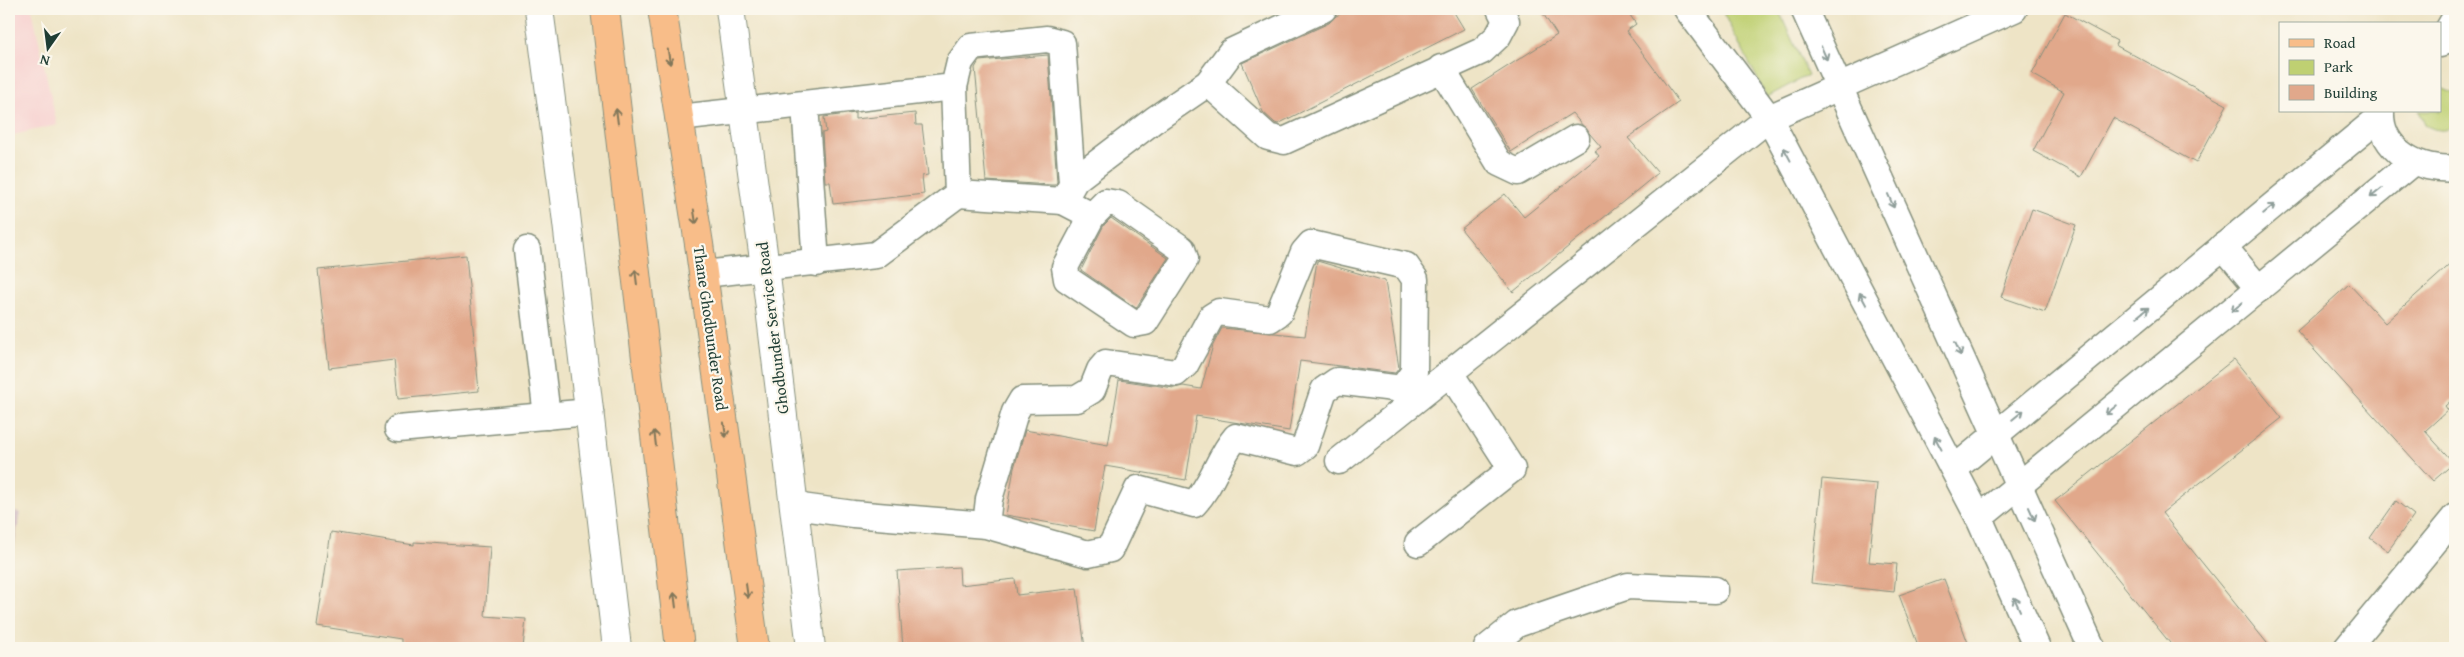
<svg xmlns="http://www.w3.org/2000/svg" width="2464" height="657" viewBox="0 0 2464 657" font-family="'Gentium Book Plus',serif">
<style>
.built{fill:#f7d0cf}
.industrial{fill:#d2bec5}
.green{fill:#bfd072;stroke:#6f8653}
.building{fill:#e1a88b}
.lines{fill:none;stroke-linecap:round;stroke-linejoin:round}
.minor-casing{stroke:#86907d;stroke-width:29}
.tertiary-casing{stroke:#86907d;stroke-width:30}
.primary-casing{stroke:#86907d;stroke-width:30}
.minor{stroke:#fff;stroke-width:26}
.tertiary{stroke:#fff;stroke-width:28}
.primary{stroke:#f8bd89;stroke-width:28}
.oneway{stroke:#8f9e9a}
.oneway2{stroke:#81775a}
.labels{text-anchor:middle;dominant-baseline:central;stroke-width:4.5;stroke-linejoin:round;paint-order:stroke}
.street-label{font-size:16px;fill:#1f3d34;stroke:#fbf7ec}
</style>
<rect width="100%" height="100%" fill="#fbf7ec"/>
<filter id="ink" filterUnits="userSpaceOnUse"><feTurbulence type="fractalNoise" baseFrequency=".02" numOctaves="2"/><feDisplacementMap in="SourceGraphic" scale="10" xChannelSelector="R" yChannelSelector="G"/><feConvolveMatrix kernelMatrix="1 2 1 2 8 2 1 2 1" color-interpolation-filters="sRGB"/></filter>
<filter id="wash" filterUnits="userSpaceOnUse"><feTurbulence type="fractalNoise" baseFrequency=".0096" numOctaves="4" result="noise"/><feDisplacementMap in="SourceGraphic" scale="20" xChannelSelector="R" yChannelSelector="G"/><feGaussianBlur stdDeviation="1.12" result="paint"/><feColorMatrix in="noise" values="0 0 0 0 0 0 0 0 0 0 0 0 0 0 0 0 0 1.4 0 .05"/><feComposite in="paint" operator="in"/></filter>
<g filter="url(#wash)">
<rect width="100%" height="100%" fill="#eee4c6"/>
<path class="built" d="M 9,9 L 32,9 L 57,125 L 9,136 Z"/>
<path class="industrial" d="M 9,510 L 20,513 L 9,579 Z"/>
<g class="green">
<path d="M 1721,9 L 1778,9 L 1808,75 L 1767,97 Z"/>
<path d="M 2440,88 L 2455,94 L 2455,124 C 2446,133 2436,131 2425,125 L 2419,111 L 2440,111 Z"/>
</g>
<g id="blocks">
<g class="building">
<path d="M 1351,9 L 1452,9 L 1464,29 L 1278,124 L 1275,123 L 1263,112 L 1242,63 L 1329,23 L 1336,16 Z"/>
<path d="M 1540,9 L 1626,9 L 1636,24 L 1626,31 L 1679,102 L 1628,138 L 1658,173 L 1513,292 L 1461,229 L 1505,194 L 1524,217 L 1599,156 L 1595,151 L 1601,147 L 1572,113 L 1511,152 L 1472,89 L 1557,35 Z"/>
<path d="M 2065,13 L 2117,41 L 2115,45 L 2227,105 L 2196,163 L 2113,118 L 2081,177 L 2033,151 L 2064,92 L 2032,74 Z"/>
<path d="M 1048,55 L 1057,182 L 1055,185 L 1051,185 L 986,181 L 975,68 L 979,61 Z"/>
<path d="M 855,113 L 855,119 L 915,113 L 916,125 L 922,125 L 928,175 L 922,176 L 924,194 L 833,204 L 830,182 L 825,182 L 822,133 L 826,132 L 824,117 Z"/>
<path d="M 2032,209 L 2076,225 L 2045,312 L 2001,297 Z"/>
<path d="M 1111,218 L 1168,258 L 1136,308 L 1081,270 L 1104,225 Z"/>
<path d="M 466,255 L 479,391 L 398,399 L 394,360 L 329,368 L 318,270 Z"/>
<path d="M 2455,260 L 2455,397 L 2445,406 L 2448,410 L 2425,431 L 2454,463 L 2433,481 L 2297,331 L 2349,284 L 2385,323 Z"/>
<path d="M 1317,261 L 1385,281 L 1399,368 L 1395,373 L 1300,361 L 1289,431 L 1196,416 L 1186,480 L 1105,466 L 1094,531 L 1006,515 L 1014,468 L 1025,430 L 1108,445 L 1119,380 L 1174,388 L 1183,386 L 1201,389 L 1213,345 L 1222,328 L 1305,336 Z"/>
<path d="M 2234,359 L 2282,418 L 2162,513 L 2271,648 L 2174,648 L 2055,501 Z"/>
<path d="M 1822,479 L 1877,484 L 1869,562 L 1897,564 L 1894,592 L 1811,583 Z"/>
<path d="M 2396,501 L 2414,515 L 2388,551 L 2370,538 Z"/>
<path d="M 331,532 L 414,545 L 414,542 L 490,547 L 485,616 L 526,619 L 523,648 L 401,648 L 401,639 L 317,626 Z"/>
<path d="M 959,567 L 960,585 L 1015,579 L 1017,595 L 1077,588 L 1085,648 L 903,648 L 897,571 Z"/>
<path d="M 1944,579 L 1970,648 L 1919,648 L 1899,595 Z"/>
</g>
</g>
</g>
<g filter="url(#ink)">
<use href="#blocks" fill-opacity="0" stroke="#86907d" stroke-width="1"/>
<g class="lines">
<defs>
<g id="minor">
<path d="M 1687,9 L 1769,118 L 1979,518 L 2037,648"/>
<path d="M 1804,9 L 2092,648"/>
<path d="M 2440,44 L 2455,18"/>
<path d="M 1441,68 L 1499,163 L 1518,172 L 1576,138"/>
<path d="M 1208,83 L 1268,137 L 1284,141 L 1482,51 L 1498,36 L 1506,21 L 1500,9"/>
<path d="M 805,105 L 816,263"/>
<path d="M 2381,111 C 2379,151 2421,172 2455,168"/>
<path d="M 679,118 L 954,87 L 960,62 L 971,47 L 1047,39 L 1062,43 L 1072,183"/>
<path d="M 958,194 L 1063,201"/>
<path d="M 1106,202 L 1118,204 L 1182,249 L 1185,259 L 1145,322 L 1134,324 L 1067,279 L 1065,267 L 1092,216 Z"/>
<path d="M 1092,216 L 1063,201 L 1075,180 L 1154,120 L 1208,83 L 1231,52 L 1323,9"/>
<path d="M 2223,246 L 2259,289"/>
<path d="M 527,250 L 547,416"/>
<path d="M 704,274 L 876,255 L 958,194 L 954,87"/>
<path d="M 398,429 L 590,412"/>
<path d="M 1339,461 L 1769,118 L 2014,9"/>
<path d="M 1954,469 L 2380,117"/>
<path d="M 794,506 L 853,514 L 986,525 L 1088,554 L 1110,549 L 1138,489 L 1194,504 C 1213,484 1218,458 1236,437 L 1297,452 L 1305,446 L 1324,390 L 1337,381 L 1402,389 L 1414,372 L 1415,279 L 1406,266 L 1311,244 L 1304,252 L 1279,313 L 1270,319 L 1219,312 L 1211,317 L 1185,365 L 1176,373 L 1106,363 L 1100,370 L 1092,390 L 1077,399 L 1022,400 L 1015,412 L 989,499 L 986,525"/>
<path d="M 1979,518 L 2413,162"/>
<path d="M 1418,543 L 1512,469 L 1450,373"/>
<path d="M 1487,648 L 1517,624 L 1628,586 L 1715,590"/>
<path d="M 2347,648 L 2455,517"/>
</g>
<g id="tertiary">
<path d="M 539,9 L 565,206 L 617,648"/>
<path d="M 730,9 L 765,267 L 811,648"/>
</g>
<g id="primary">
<path d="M 605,9 L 680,648"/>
<path d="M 662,9 L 699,244 L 755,648"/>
</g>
</defs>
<use href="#minor" class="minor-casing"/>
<use href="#tertiary" class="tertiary-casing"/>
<use href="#primary" class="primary-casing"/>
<use href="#minor" class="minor"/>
<use href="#tertiary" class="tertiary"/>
<use href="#primary" class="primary"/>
</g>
<defs><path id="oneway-shaft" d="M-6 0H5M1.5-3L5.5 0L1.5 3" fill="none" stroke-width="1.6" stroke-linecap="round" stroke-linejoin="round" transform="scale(1.25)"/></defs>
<g class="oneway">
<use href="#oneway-shaft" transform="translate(1824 53) rotate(66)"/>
<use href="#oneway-shaft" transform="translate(1787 154) rotate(-118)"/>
<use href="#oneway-shaft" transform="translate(2376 193) rotate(141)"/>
<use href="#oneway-shaft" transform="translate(1891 201) rotate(66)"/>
<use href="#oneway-shaft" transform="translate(2269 209) rotate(-39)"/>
<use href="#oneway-shaft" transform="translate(1863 299) rotate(-118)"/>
<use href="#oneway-shaft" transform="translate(2237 307) rotate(141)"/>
<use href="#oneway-shaft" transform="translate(2143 312) rotate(-39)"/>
<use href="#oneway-shaft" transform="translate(1958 349) rotate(66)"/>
<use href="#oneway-shaft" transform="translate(2111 410) rotate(141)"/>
<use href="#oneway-shaft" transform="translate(2018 415) rotate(-39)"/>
<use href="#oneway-shaft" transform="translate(1938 443) rotate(-118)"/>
<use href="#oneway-shaft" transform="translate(2032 514) rotate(66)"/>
<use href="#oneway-shaft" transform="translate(2017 604) rotate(-114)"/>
</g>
<g class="oneway2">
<use href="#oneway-shaft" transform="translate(669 57) rotate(81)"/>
<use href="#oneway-shaft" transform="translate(617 116) rotate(-97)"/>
<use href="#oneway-shaft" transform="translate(695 217) rotate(81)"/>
<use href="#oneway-shaft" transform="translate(636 277) rotate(-97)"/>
<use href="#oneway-shaft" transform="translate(725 430) rotate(82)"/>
<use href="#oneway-shaft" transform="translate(655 438) rotate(-97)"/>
<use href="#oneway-shaft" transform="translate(747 591) rotate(82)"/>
<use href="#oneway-shaft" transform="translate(675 600) rotate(-97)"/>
</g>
</g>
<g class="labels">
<g class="street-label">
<text transform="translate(711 328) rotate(82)">Thane Ghodbunder Road</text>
<text transform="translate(772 328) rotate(-97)">Ghodbunder Service Road</text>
</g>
</g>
<rect width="2464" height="657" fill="none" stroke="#fbf7ec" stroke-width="30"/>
<rect x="2279" y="22" width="162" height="90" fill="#fbf7ec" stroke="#a3ada2"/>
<rect x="2289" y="39" width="25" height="8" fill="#f8bd89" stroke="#a3ada2"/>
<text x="2324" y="48" font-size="15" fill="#1f3d34">Road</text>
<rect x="2289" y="60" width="25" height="15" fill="#bfd072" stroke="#a3ada2"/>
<text x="2324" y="72" font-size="15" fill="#1f3d34">Park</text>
<rect x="2289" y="85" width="25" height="15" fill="#e1a88b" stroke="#a3ada2"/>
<text x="2324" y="98" font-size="15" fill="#1f3d34">Building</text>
<g transform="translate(48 48) rotate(194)" stroke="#fbf7ec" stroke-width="4" paint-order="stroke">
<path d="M0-4L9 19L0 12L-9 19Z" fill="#1f3d34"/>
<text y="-8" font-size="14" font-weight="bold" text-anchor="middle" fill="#1f3d34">N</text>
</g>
</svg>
